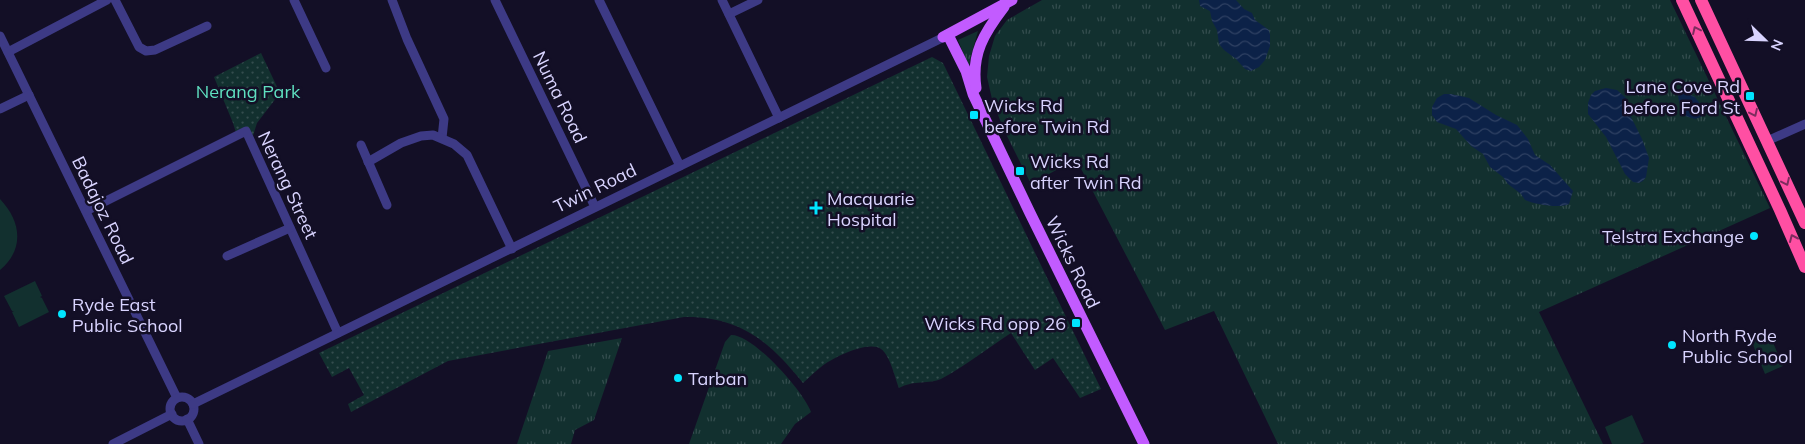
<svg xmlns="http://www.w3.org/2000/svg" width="1805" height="444" viewBox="0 0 1805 444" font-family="Mulish,sans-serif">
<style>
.grass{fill:url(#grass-tufts)}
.park{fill:url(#park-dots)}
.garden{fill:#12302f}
.water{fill:url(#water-waves)}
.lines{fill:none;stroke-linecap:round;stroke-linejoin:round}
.minor{stroke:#3d3a85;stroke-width:9}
.major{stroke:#c25bff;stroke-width:11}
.highway{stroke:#ff4fa3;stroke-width:12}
.oneway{stroke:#7d2c5e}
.poi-dot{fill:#00e5ff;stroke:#130f26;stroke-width:2}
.labels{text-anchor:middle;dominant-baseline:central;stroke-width:5;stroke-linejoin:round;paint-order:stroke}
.poi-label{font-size:18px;fill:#d9d4ff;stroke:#130f26;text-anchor:start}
.park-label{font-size:18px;fill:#5fe0c0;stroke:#130f26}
.street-label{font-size:18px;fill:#d9d4ff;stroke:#130f26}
</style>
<defs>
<pattern id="grass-tufts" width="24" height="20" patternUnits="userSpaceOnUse" patternTransform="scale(1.25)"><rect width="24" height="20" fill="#12302f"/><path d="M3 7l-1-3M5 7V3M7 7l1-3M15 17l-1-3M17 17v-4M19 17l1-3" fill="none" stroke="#344d4e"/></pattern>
<pattern id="park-dots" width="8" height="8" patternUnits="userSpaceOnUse" patternTransform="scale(1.25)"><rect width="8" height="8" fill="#12302f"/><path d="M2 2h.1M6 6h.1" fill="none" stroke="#344d4e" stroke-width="1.8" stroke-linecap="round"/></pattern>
<pattern id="water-waves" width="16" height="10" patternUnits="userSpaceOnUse" patternTransform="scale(1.25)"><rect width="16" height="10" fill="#0c2248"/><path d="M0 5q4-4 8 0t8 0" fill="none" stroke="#2f4163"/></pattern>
</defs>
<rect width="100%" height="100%" fill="#130f26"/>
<g class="grass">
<path d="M 1042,0 L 1670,0 L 1770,208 L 1539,312 L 1603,444 L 1278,444 L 1214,311 L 1165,330 L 1076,159 L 1031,184 L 1003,128 L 992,99 L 987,77 L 989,56 L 995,36 L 1007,20 Z"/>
<path d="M 978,31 L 971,56 L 969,67 L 958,40 Z"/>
<path d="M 731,335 C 753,334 804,392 811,412 L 795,424 L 781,444 L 689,444 L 725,342 Z"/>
<path d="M 622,338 L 594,420 L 575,430 L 571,444 L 517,444 L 548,351 Z"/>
</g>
<g class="park">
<path d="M 261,53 L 280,93 L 257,123 L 251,142 L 246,132 L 237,136 L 233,123 L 214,77 Z"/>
<path d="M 932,57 L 943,63 L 1101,389 L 1080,398 L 1053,358 L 1035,370 L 1011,333 C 988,348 965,366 941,379 C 930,384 913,380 899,388 C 895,378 890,355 881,349 C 868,340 832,358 821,367 C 814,372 809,378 803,383 C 770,342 740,316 684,317 L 448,361 L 351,412 L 348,404 L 364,395 L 349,368 L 332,377 L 319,353 Z"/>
</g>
<g class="garden">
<path d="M 0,199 C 21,221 25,249 0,270 Z"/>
<path d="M 35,281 L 42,296 L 40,297 L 42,298 L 49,312 L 19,327 L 12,312 L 14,311 L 12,311 L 4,296 Z"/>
<path d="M 1769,333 L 1783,366 L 1765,374 L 1751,340 Z"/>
<path d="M 1632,415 L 1644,442 L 1640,444 L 1612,444 L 1605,427 Z"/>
</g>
<g class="water">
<path d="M 1199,0 L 1236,0 L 1244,9 L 1252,13 L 1255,20 L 1269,30 L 1270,35 L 1270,46 L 1265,60 L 1259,67 L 1251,71 L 1245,69 L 1236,59 L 1224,50 L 1219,44 L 1217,30 L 1212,21 L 1210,11 L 1200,6 Z"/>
<path d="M 1606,88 L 1617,90 L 1626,98 L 1630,115 L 1642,139 L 1649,158 L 1646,177 L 1643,181 L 1639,183 L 1633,182 L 1625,174 L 1606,137 L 1588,114 L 1588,103 L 1591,95 L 1595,91 Z"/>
<path d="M 1682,91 L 1695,97 L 1703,108 L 1701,117 L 1695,119 L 1682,115 L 1678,96 Z"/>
<path d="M 1444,94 L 1451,94 L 1469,98 L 1496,115 L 1517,125 L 1528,139 L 1535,155 L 1550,165 L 1573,191 L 1569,204 C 1560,209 1534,204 1525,200 L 1521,194 L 1508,184 L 1503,177 L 1490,167 L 1483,154 L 1471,146 L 1456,129 L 1437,122 L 1432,115 L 1432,107 L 1437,98 Z"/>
</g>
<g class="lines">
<g class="minor">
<path d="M 115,0 L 139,47 L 146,51 L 155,50 L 207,26"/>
<path d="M 294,0 L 326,68"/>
<path d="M 392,0 L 407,39 L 444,119 L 442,138"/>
<path d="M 495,0 L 595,207"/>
<path d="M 599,0 L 680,166"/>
<path d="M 722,0 L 779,118"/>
<path d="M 729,14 L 758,0"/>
<path d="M 0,36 L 177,398"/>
<path d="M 8,52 L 107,0"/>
<path d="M 0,109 L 29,95"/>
<path d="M 1767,141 L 1805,124"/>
<path d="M 361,145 L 387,205"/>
<path d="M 368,162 L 401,143 L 421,136 L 433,135 L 454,144 L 467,155 L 512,249"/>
<path d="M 86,211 L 246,131 L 338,333"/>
<path d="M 227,256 L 290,228"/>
<circle cx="182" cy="409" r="12"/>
<path d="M 193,404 L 942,38"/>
<path d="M 187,419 L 199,444"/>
<path d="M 113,444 L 172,414"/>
</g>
<g class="major">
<path d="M 948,35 L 966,71 L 973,94 L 1030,213 L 1144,444"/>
<path d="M 943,37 L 1012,0"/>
<path d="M 976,88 C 971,54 984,33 1004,7"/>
</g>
<g class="highway">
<path d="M 1682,0 L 1780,210 L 1805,267"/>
<path d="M 1701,0 L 1805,223"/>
</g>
</g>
<defs><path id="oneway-chevron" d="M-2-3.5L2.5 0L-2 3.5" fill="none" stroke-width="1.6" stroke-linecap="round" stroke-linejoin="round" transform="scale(1.25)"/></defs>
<g class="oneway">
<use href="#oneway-chevron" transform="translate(1696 30) rotate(-115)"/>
<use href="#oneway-chevron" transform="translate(1754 113) rotate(65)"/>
<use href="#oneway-chevron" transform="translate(1786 182) rotate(65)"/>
<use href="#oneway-chevron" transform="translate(1793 238) rotate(-114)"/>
</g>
<g class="poi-dot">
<rect x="1745" y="91" width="10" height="10" rx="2.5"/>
<rect x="969" y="110" width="10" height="10" rx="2.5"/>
<rect x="1015" y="166" width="10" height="10" rx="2.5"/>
<path d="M813.5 200.5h5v5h5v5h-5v5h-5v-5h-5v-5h5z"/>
<circle cx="1754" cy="236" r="5"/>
<circle cx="62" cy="314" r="5"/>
<rect x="1071" y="318" width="10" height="10" rx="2.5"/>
<circle cx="1672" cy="345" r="5"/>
<circle cx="678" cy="378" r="5"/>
</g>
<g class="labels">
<g class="poi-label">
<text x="1740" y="86" text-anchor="end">Lane Cove Rd<tspan x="1740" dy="21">before Ford St</tspan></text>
<text x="984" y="105">Wicks Rd<tspan x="984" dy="21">before Twin Rd</tspan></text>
<text x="1030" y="161">Wicks Rd<tspan x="1030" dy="21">after Twin Rd</tspan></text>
<text x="827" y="198">Macquarie<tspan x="827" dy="21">Hospital</tspan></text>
<text x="1744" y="236" text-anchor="end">Telstra Exchange</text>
<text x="72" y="304">Ryde East<tspan x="72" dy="21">Public School</tspan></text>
<text x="1066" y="323" text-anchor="end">Wicks Rd opp 26</text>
<text x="1682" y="335">North Ryde<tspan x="1682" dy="21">Public School</tspan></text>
<text x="688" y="378">Tarban</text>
</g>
<g class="park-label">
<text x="248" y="91">Nerang Park</text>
</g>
<g class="street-label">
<text transform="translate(560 97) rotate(64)">Numa Road</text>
<text transform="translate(288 185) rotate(65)">Nerang Street</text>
<text transform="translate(595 188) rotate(-26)">Twin Road</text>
<text transform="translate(103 210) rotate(64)">Badajoz Road</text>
<text transform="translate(1073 262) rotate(64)">Wicks Road</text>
</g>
</g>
<g transform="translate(1765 40) rotate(113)" stroke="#130f26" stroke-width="4" paint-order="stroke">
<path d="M0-4L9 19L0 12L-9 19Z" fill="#d9d4ff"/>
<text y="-8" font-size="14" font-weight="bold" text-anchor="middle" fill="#d9d4ff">N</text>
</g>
</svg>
